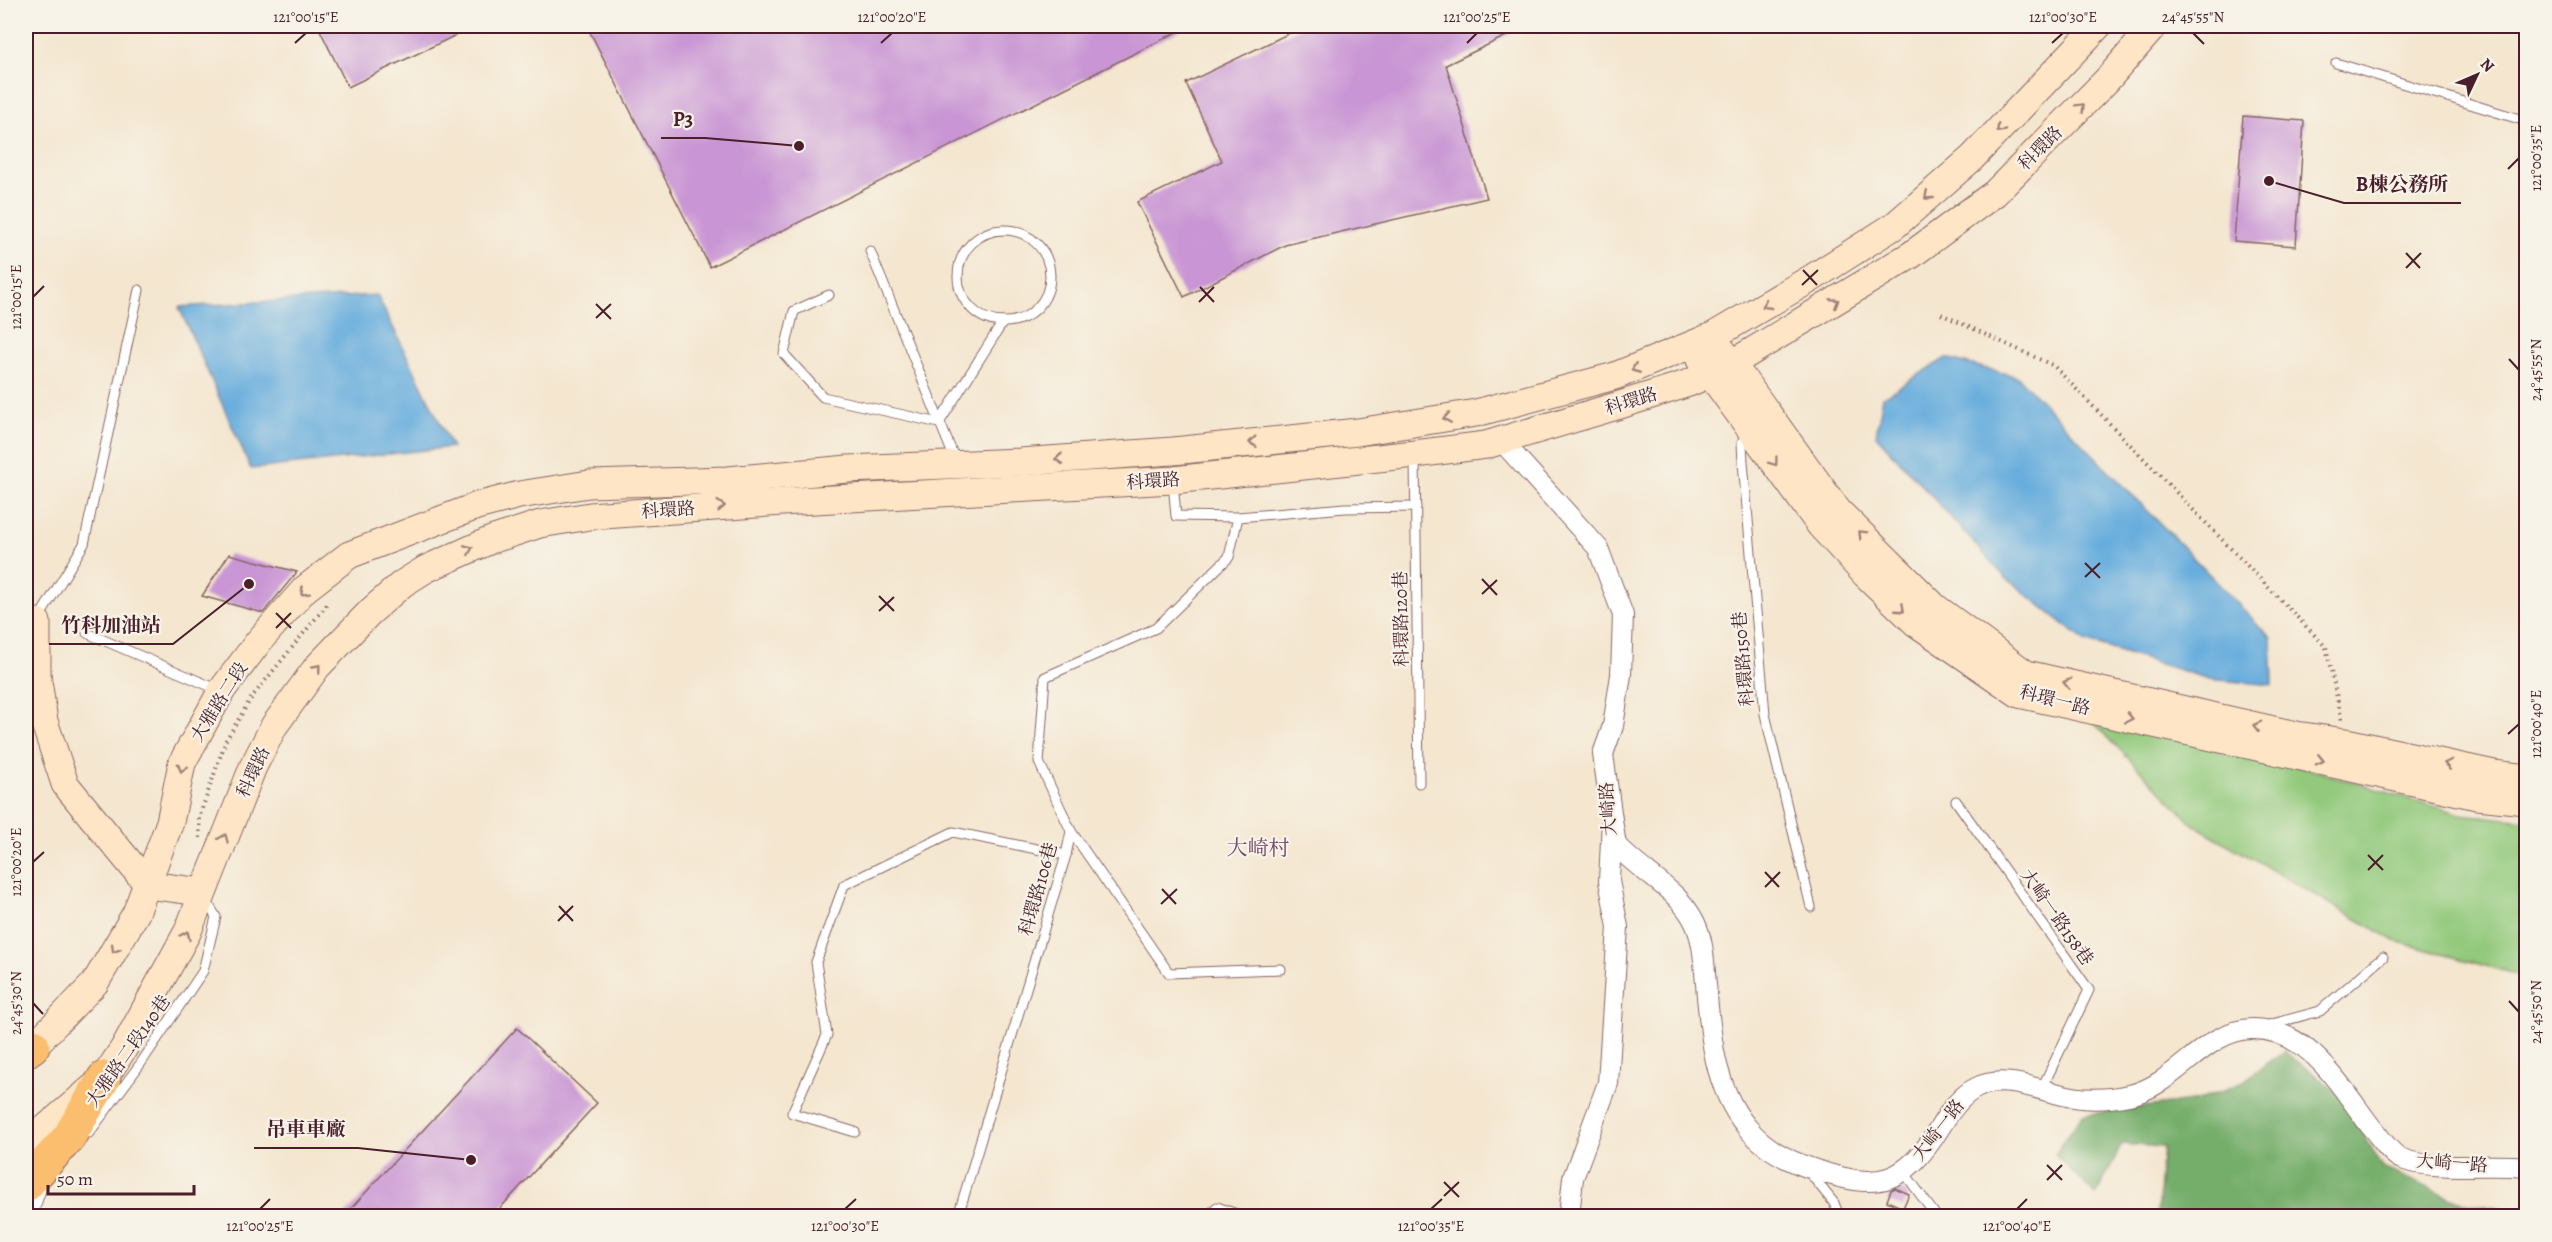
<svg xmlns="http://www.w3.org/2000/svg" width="2552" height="1242" viewBox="0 0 2552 1242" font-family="Alegreya,'Noto Serif TC',serif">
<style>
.green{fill:#92c97b;stroke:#6e7453;stroke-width:1.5}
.forest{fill:#75ad6b;stroke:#60664b;stroke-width:1.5}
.water{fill:#67addd;stroke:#586684;stroke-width:1.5}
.building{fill:#c995d4}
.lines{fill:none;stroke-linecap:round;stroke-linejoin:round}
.lane-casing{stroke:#866564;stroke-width:11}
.street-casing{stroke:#866564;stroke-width:22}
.secondary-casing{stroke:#866564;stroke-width:29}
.highway-casing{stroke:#866564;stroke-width:35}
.path{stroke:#866564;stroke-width:4;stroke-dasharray:1.5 4.5;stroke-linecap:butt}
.lane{stroke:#fff;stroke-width:9}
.street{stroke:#fff;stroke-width:20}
.secondary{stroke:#fde5c5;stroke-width:27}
.highway{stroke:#fbbd6e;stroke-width:33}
.oneway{stroke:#a48278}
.ticks{fill:none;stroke:#4a1f2b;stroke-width:2}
.labels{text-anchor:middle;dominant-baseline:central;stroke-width:4.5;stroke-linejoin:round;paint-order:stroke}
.street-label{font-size:18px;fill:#4a1f2b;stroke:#f7f3e8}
.quarter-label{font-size:21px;fill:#764866;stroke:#f7f3e8}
.leader{fill:none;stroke:#4a1f2b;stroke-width:2}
.callout-dot{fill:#4a1f2b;stroke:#f7f3e8;stroke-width:2}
.callout-label{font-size:20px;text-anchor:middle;font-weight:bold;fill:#4a1f2b;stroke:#f7f3e8;stroke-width:4.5;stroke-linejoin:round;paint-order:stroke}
.neatline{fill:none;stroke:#4a1f2b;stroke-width:2}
.ticks-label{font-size:15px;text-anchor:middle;fill:#4a1f2b}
</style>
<rect width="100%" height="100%" fill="#f7f3e8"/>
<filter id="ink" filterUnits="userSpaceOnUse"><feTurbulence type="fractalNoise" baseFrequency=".0167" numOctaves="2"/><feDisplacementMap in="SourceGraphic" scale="12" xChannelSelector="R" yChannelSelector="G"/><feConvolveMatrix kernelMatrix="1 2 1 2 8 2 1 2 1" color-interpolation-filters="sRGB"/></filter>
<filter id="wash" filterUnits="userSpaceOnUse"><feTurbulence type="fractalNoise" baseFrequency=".008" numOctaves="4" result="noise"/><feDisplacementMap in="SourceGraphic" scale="24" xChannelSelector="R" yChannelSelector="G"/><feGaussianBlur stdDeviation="1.35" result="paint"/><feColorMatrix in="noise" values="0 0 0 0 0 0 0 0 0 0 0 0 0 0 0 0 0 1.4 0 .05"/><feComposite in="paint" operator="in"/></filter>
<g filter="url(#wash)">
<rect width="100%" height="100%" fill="#f4e6cf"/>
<path class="green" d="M 2082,711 L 2296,765 L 2460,814 L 2526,821 L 2526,977 L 2395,941 L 2194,825 Z"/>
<path class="forest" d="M 2284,1051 L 2341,1095 L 2383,1168 L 2463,1203 L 2526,1212 L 2526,1216 L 2157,1216 L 2163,1147 L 2122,1144 L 2096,1195 L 2055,1155 L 2082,1115 L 2200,1100 L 2241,1083 Z"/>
<g class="water">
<path d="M 377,295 L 452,447 L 251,469 L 179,307 Z"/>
<path d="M 1946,358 L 2018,377 L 2271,638 L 2273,685 L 2209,679 L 2085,641 L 2005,577 L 1876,435 L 1883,397 Z"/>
</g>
<g id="blocks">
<g class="building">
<path d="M 318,26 L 475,26 L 348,87 Z"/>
<path d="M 587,26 L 1189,26 L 710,267 Z"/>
<path d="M 1304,26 L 1527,26 L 1446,65 L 1487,198 L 1285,245 L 1184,297 L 1137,202 L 1222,161 L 1186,83 Z"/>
<path d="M 2243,116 L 2304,121 L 2296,246 L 2234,241 Z"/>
<path d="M 229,554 L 297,572 L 263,613 L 202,596 Z"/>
<path d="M 517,1028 L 597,1103 L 493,1216 L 344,1216 Z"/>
<path d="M 1895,1188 L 1909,1194 L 1903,1208 L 1887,1201 L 1891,1190 Z"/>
</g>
</g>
</g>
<g filter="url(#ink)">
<use href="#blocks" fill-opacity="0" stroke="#866564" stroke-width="1.5"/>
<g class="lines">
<defs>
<g id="lane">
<path d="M 2336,63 L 2526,121"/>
<circle cx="1004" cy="276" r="46"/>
<path d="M 870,251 L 956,462"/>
<path d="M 829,295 L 794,311 L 784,354 L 823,397 L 939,423 L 1003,322"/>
<path d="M 1746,432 L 1742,443 L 1743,462 L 1765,714 L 1811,907"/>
<path d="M 1415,456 L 1419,783"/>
<path d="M 1238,517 L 1345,508 L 1416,507"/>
<path d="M 37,621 L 84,544 L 139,290"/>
<path d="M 87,633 L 219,690"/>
<path d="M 1956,801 L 2089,990 L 2041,1090"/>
<path d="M 1071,831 L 1169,973 L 1281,969"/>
<path d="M 2265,1026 L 2320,1011 L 2383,957"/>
<path d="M 855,1132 L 792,1113 L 827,1035 L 816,962 L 844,885 L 953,832 L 1066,855"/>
<path d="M 89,1133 L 141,1063 L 203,971 L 216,917 L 206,900"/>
<path d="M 1808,1171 L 1834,1203 L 1839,1216"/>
<path d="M 1904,1172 L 1936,1216"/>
<path d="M 32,1216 L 43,1184"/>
<path d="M 958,1216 L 1066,855 L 1071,831 L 1039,762 L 1045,677 L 1156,628 L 1229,557 L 1238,517 L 1176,516 L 1173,482"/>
<path d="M 1208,1216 L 1217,1207 L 1242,1216"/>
</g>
<g id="street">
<path d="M 1500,439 L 1598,548 L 1623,615 L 1621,675 L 1613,726 L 1603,754 L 1612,820 L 1609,881 L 1618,927 L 1608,1083 L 1573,1178 L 1569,1216"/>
<path d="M 1612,820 L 1616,845 C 1641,873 1679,889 1695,923 C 1704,942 1704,964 1706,984 C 1710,1033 1714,1087 1746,1126 C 1764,1149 1792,1163 1819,1171 C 1880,1191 1905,1183 1939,1129 C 1948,1114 1960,1096 1976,1088 C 2005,1073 2042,1092 2073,1097 C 2091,1100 2110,1099 2129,1095 C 2176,1086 2204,1029 2253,1029 C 2310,1029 2341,1088 2372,1128 C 2380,1137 2391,1155 2402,1159 C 2433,1171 2492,1163 2526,1167"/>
</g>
<g id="secondary">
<path d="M 1722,350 L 1838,511 L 1936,608 L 2026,674 L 2296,735 L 2346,742 L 2494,774 L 2526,778"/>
<path d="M 1700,360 L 1820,525 L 1866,575 L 1916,623 L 2019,694 L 2477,796 L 2526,801"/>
<path d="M 37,622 L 37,674 L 44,721 L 65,784 L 148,885 L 202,892"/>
<path d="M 26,1054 L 95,983 L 136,913 L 170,822 L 182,763 L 222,690 L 259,641 L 305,589 L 349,555 L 477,506 L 519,495 L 589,484 L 728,480 L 848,469 L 1020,462 L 1173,451 L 1358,432 L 1476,413 L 1615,376 L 1713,336 L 1812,278 L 1894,226 L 1972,158 L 2098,26"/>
<path d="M 26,1145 L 104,1078 L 124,1048 L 188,931 L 253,767 L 274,726 L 317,667 L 370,612 L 402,584 L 426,569 L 491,540 L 540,524 L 590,516 L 797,501 L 1173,480 L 1415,454 L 1486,445 L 1623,404 L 1689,383 L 1731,364 L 1911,255 L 1995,193 L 2107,80 L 2154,26"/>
</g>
<g id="highway">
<path d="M 26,1051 L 33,1046"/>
<path d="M 26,1185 L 69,1137 L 104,1078"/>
</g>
</defs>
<use href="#lane" class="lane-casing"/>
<use href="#street" class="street-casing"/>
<use href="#secondary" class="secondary-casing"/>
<use href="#highway" class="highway-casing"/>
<g class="path">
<path d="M 1941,314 L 2054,366 L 2326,647 L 2342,721"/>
<path d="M 200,838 L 199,818 L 226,740 L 252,697 L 329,602"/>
</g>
<use href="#lane" class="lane"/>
<use href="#street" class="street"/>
<use href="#secondary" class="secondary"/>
<use href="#highway" class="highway"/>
</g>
<defs><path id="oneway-chevron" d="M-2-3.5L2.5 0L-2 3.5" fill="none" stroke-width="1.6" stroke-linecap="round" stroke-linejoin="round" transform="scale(1.5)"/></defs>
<g class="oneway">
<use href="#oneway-chevron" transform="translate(2081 107) rotate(-45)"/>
<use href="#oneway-chevron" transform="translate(2000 129) rotate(134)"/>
<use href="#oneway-chevron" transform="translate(1928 196) rotate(139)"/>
<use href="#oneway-chevron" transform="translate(1835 302) rotate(-32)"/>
<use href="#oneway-chevron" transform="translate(1766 305) rotate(150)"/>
<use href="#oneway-chevron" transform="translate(1635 369) rotate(158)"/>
<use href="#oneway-chevron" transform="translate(1447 418) rotate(171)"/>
<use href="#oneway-chevron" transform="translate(1253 442) rotate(174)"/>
<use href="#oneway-chevron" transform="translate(1059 459) rotate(176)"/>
<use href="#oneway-chevron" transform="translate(1774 462) rotate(54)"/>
<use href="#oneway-chevron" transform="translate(721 506) rotate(-4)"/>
<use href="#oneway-chevron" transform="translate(1862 534) rotate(-135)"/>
<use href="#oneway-chevron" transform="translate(469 549) rotate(-23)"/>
<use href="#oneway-chevron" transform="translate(304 592) rotate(135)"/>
<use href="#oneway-chevron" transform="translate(1901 609) rotate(43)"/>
<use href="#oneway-chevron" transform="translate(317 668) rotate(-51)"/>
<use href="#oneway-chevron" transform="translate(2067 683) rotate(-167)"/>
<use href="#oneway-chevron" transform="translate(2129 718) rotate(12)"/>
<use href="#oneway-chevron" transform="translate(2257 726) rotate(-167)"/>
<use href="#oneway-chevron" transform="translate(2320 760) rotate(13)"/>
<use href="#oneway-chevron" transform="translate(2448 764) rotate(-168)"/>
<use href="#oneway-chevron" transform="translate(182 768) rotate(107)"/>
<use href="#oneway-chevron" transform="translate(224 838) rotate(-68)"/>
<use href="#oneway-chevron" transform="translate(186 935) rotate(-65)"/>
<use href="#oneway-chevron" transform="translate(115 949) rotate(121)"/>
</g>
</g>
<path class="ticks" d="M 2193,33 L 2204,44M 295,43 L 306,33M 881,43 L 892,33M 1467,43 L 1477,33M 2052,43 L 2063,33M 2508,169 L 2519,158M 2406,253 L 2420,268M 2406,268 L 2421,253M 1803,270 L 1817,285M 1802,285 L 1818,270M 1200,287 L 1214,302M 33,297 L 44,286M 1199,302 L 1214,287M 596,304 L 611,319M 596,318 L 611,304M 2509,359 L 2519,370M 2085,563 L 2100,578M 2085,577 L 2100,563M 1482,579 L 1497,595M 1482,594 L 1497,580M 879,596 L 894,611M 879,611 L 894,597M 276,613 L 291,628M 276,628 L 291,613M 2508,734 L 2519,724M 2368,855 L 2383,870M 33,862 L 44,852M 2368,870 L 2383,855M 1765,872 L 1779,887M 1765,887 L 1780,872M 1162,889 L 1176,904M 1161,904 L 1177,889M 559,906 L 573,921M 558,921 L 573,906M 2509,1001 L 2519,1012M 33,1003 L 43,1014M 2047,1165 L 2062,1180M 2047,1180 L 2062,1165M 1444,1182 L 1459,1197M 1444,1196 L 1459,1182M 260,1209 L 270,1199M 845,1209 L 856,1199M 1431,1209 L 1442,1199M 2017,1209 L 2027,1199"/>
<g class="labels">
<g class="street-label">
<text transform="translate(2040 148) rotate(-45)">科環路</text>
<text transform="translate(1631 401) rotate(-17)">科環路</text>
<text transform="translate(1153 481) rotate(-4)">科環路</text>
<text transform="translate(668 510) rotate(-4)">科環路</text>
<text transform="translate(1401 619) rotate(-91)">科環路120巷</text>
<text transform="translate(1743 659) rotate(-95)">科環路150巷</text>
<text transform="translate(2055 700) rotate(14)">科環一路</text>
<text transform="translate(219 702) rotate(-58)">大雅路二段</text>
<text transform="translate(253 772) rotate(-65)">科環路</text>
<text transform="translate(1608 809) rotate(-94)">大崎路</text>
<text transform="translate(1038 889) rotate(-74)">科環路106巷</text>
<text transform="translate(2057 917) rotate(55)">大崎一路158巷</text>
<text transform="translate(128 1051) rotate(-55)">大雅路二段140巷</text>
<text transform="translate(1938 1130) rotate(-52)">大崎一路</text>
<text transform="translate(2452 1163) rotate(4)">大崎一路</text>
</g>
<g class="quarter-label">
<text x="1258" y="848">大崎村</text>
</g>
</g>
<path class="leader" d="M799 146L705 138H661M2269 181L2344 203H2461M249 584L173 644H49M471 1160L358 1148H254"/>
<g class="callout-dot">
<circle cx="799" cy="146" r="6"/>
<circle cx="2269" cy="181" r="6"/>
<circle cx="249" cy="584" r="6"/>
<circle cx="471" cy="1160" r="6"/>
</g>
<g class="callout-label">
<text x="683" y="126">P3</text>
<text x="2402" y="191">B棟公務所</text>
<text x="111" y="632">竹科加油站</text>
<text x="306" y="1136">吊車車廠</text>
</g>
<rect width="2552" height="1242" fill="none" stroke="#f7f3e8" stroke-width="66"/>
<g transform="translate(2477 75) rotate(46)" stroke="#f7f3e8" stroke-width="4.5" paint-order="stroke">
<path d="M0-4.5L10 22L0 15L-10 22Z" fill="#4a1f2b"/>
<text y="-9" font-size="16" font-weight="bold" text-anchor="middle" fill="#4a1f2b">N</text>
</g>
<path d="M48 1185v9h146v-9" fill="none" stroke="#4a1f2b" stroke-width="3"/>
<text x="57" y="1185" font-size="18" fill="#4a1f2b" stroke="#f7f3e8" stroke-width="4.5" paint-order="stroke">50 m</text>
<rect x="33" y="33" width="2486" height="1176" class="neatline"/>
<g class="ticks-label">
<text x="306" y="22">121°00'15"E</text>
<text x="892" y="22">121°00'20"E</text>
<text x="1477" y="22">121°00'25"E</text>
<text x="2063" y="22">121°00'30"E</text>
<text x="2193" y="22">24°45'55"N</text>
<text transform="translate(2536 158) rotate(-90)" y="5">121°00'35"E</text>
<text transform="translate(16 297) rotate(-90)" y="5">121°00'15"E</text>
<text transform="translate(2536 370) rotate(-90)" y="5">24°45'55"N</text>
<text transform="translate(2536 724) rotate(-90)" y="5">121°00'40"E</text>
<text transform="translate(16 862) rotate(-90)" y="5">121°00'20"E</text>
<text transform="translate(16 1003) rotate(-90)" y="5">24°45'30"N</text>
<text transform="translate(2536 1012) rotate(-90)" y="5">24°45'50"N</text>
<text x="260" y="1231">121°00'25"E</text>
<text x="845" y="1231">121°00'30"E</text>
<text x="1431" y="1231">121°00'35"E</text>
<text x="2017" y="1231">121°00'40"E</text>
</g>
</svg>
